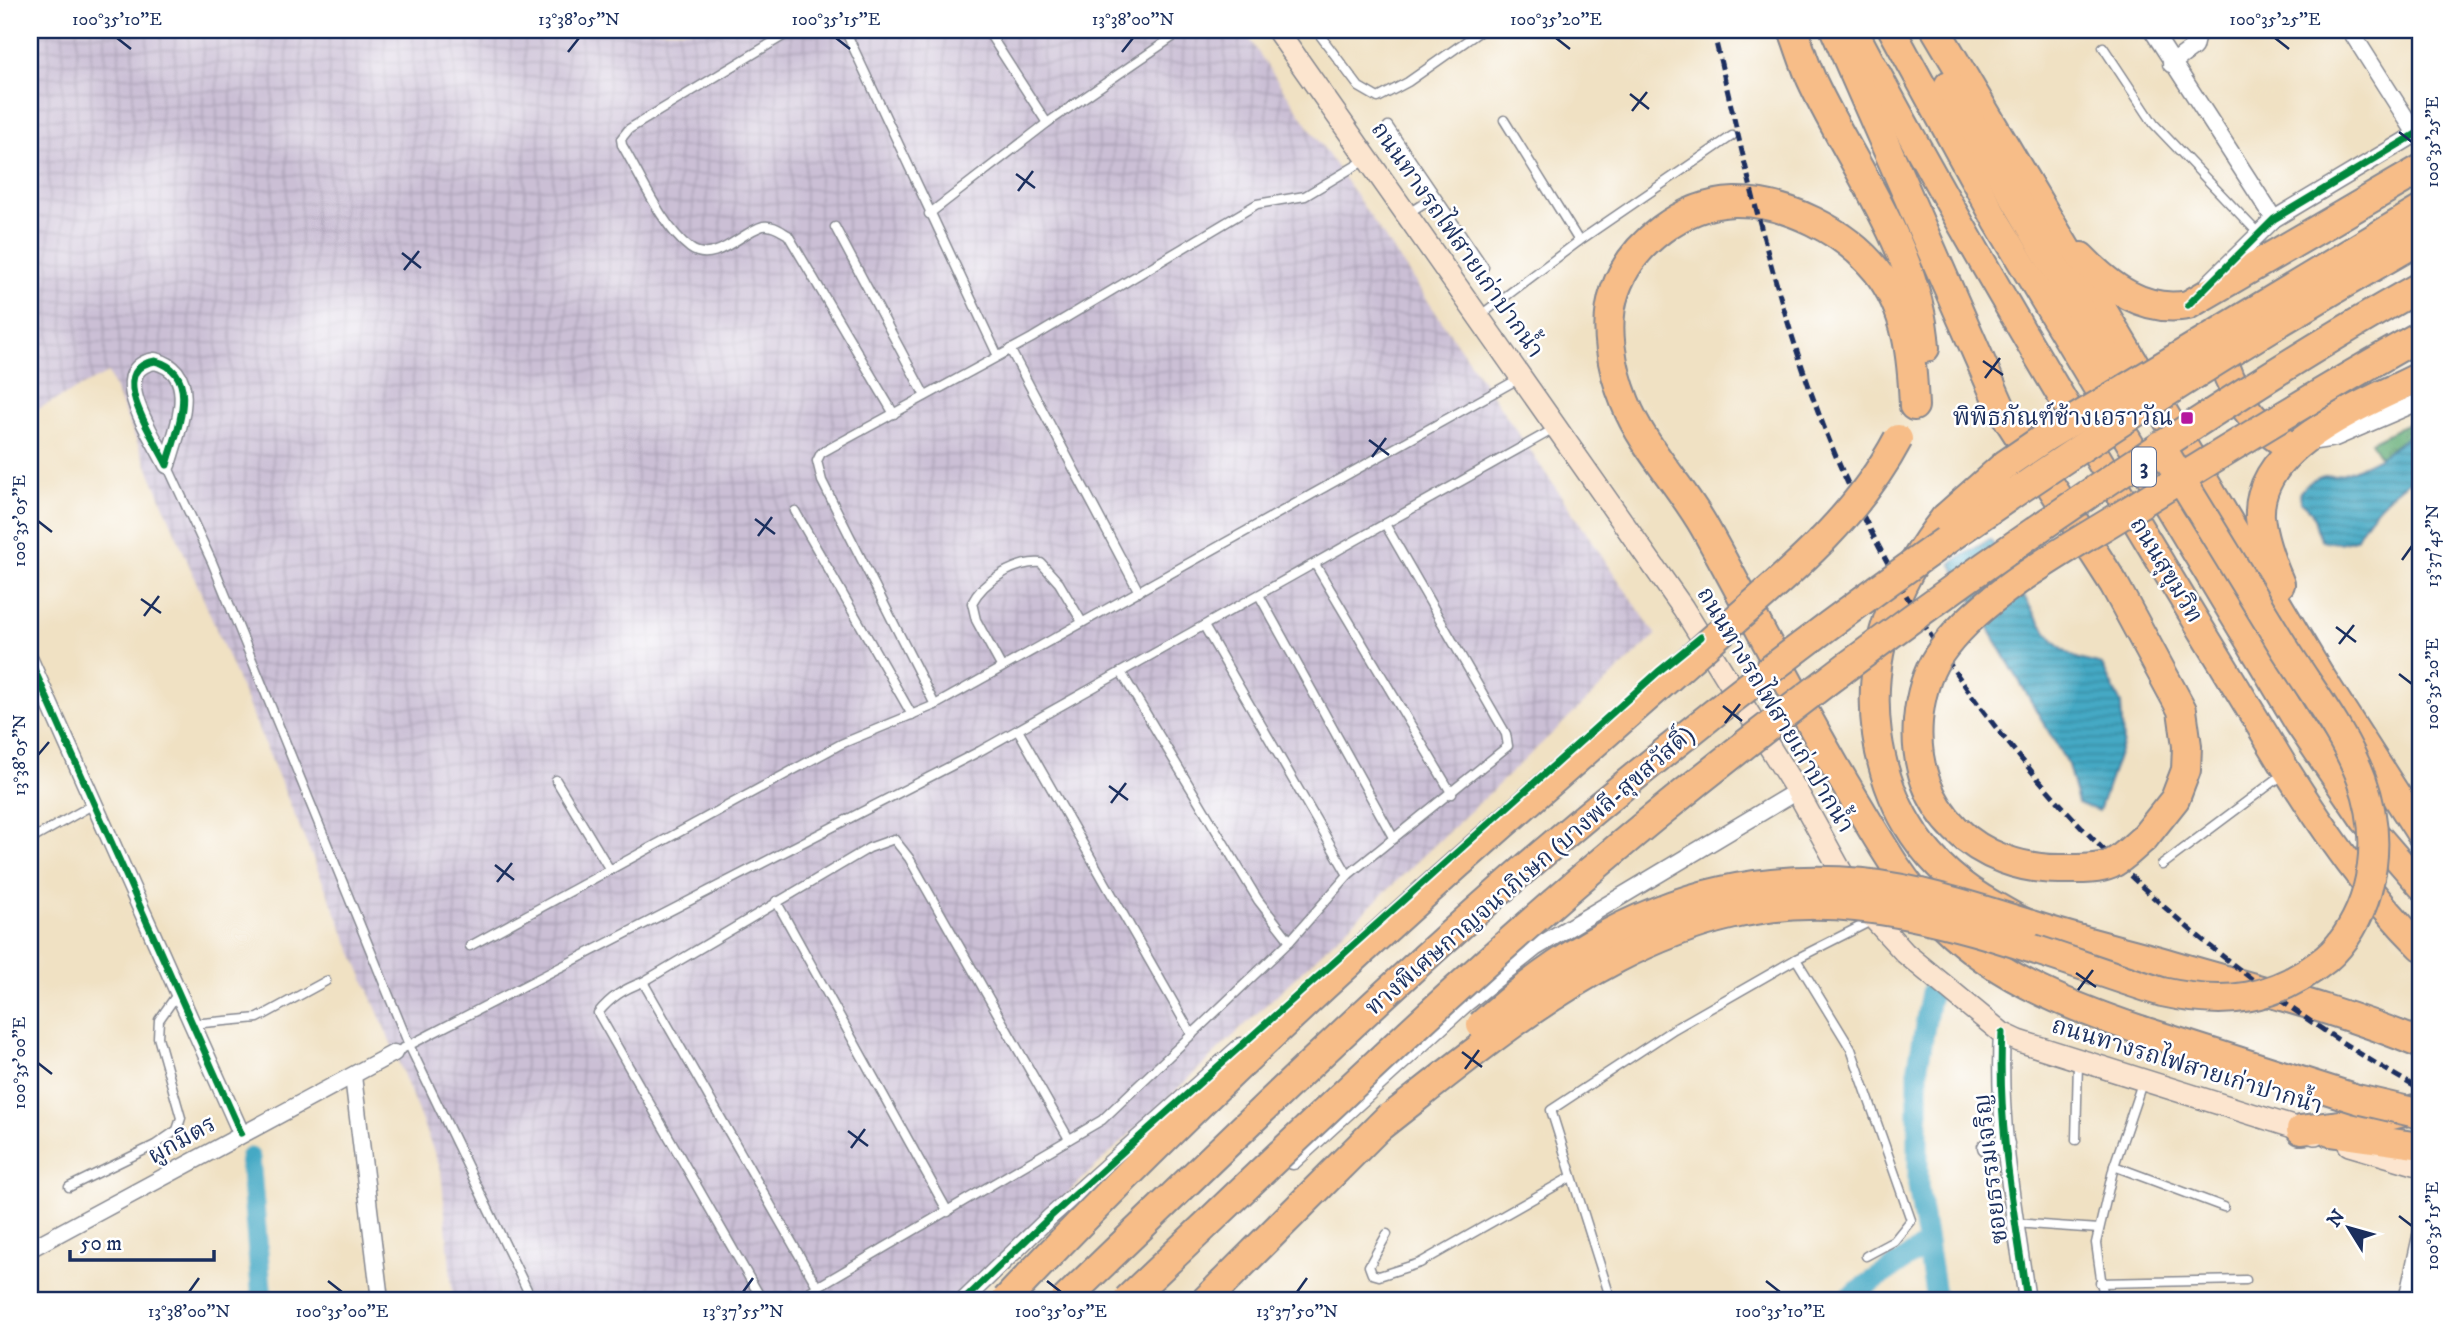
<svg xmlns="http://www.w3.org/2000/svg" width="2451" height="1330" viewBox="0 0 2451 1330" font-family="'IM FELL DW Pica','Noto Serif Thai',serif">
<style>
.industrial{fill:url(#industrial-grid)}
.forest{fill:url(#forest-crowns);stroke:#3e6e69;stroke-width:2}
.water{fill:url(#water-rules);stroke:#306c91;stroke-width:2}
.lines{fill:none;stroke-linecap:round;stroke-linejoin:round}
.canal{stroke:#44a9c4;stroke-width:21}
.service-casing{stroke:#868890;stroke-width:11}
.minor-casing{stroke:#868890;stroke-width:19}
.secondary-casing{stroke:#868890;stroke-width:24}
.trunk-casing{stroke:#868890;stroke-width:30}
.motorway-casing{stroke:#868890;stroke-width:32}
.service{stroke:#fff;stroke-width:8}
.minor{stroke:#fff;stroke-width:16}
.secondary{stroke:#fce5cf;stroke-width:21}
.trunk{stroke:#f7bd88;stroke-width:26}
.motorway{stroke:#f7bd88;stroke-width:28}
.rail{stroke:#1b2f5e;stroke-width:5;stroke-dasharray:10 5;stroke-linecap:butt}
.motorway-bridge-casing{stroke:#868890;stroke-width:32;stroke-linecap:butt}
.motorway-bridge{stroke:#f7bd88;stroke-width:28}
.cycleway-casing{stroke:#fff;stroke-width:11}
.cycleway{stroke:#00873e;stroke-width:7}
.ticks{fill:none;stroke:#1b2f5e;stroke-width:2.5}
.poi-dot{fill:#b5179e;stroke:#fff;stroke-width:2.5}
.labels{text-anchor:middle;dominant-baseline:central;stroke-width:5;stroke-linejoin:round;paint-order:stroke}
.shield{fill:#fff;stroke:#5f6d8e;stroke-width:2}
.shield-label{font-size:23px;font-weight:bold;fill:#1b2f5e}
.street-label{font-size:24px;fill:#1b2f5e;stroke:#fff}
.poi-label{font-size:24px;fill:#1b2f5e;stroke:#fff;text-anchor:end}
.neatline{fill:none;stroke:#1b2f5e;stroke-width:2.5}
.ticks-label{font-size:18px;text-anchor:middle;fill:#1b2f5e}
</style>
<defs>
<pattern id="industrial-grid" width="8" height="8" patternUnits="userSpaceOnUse" patternTransform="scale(1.75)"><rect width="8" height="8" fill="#cbbfd5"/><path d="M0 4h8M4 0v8" fill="none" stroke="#aea4b9"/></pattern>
<pattern id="forest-crowns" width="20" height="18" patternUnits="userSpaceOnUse" patternTransform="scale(1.75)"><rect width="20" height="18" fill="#62ac74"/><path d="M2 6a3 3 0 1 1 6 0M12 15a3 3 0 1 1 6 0" fill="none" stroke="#508c62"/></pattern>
<pattern id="water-rules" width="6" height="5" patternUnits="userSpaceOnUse" patternTransform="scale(1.75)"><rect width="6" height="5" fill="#44a9c4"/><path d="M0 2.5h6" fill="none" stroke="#388aa2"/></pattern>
</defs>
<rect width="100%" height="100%" fill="#fff"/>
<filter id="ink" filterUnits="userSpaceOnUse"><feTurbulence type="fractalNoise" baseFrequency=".0143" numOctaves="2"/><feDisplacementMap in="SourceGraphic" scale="14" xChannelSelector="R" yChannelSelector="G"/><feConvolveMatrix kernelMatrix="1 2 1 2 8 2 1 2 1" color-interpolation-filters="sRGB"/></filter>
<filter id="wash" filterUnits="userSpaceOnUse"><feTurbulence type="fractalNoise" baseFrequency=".00686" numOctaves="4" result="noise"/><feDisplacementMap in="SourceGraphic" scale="28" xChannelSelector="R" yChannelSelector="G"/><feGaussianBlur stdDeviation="1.57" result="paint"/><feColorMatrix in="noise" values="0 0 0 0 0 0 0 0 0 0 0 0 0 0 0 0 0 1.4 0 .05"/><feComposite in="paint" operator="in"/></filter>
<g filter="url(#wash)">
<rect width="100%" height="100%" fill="#f0e1c3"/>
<path class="industrial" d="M 30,30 L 1243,30 L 1656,635 L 955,1300 L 453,1300 L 441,1170 L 393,1048 L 108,373 L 30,413 Z"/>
<path class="forest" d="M 2421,417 L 2421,449 L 2420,432 C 2401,437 2396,447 2380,456 L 2371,442 Z"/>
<g class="water">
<path d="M 2419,432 L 2421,480 L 2418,475 C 2393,490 2370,512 2356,539 L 2339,543 L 2322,541 C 2312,524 2319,514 2300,501 L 2299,493 C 2321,467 2330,481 2353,470 C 2365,464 2382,457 2392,449 C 2403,440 2406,436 2419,432 Z"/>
<path d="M 1990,539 C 2017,575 2033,629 2071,655 C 2078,660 2092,662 2102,665 L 2121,704 L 2123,742 L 2099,811 L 2078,803 L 2068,765 L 1951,563 Z"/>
</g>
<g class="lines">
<g class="canal">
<path d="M 1931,992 L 1918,1066 L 1918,1185 L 1936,1300"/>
<path d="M 250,1158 L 262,1300"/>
<path d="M 1844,1300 L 1927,1245"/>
</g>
</g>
</g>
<g filter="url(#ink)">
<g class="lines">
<defs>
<g id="service">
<path d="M 845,30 L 997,354"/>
<path d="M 987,30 L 1047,123"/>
<path d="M 1316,30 L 1359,87 L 1378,98 L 1408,82 L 1482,30"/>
<path d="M 783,36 L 629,129 L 621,139 L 622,145 C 640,175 662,227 690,248 C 714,266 741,232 763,226 C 772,224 781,231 788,235 L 894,414"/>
<path d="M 2103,47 L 2154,124 L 2258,233"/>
<path d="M 1504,120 L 1579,241"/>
<path d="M 1388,126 L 1484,267"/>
<path d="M 929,214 L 1047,123 L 1183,30"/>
<path d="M 1407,214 L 1435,196"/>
<path d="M 835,227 L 925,396"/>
<path d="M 1481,315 L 1579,241 L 1732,136"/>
<path d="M 1010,349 L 1139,592"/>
<path d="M 167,465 L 212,562 L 409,1045 L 532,1300"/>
<path d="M 795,511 L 912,715"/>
<path d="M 1315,564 L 1452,794"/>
<path d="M 1259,595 L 1394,839"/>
<path d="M 1204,626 L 1348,875"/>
<path d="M 1001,666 L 976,620 L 972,603 C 983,581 1016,561 1041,563 L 1059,583 L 1082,622"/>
<path d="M 1121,672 L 1258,900 L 1290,941 L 1348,875 L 1508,746 L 1506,734 L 1385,524"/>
<path d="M 935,705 L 822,481 L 817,461 L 821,453 L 1032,338 L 1257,204 L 1305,196 L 1367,159"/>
<path d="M 1018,730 L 1192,1035"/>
<path d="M 556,780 L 610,870"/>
<path d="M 30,840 L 94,804"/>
<path d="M 2162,865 L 2285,773"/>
<path d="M 776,901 L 948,1212"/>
<path d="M 470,946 L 841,744 L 935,705 L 1520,378"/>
<path d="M 1796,959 L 1851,1049 L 1911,1220 L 1894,1241 L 1866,1256"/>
<path d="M 643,982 L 869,848 L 894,839 L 909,858 L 1069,1139"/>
<path d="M 192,1024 L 258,1018 L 326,981"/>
<path d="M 394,1053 L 980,751 L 1554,429"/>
<path d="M 2076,1140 L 2078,1063"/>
<path d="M 2114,1166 L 2224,1207"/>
<path d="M 69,1187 L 155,1145 L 177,1130 L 181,1118 L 158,1037 L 159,1020 L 178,993"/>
<path d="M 2015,1223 L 2099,1229"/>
<path d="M 1387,1234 L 1369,1266 L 1372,1274 L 1379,1276 L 1420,1263 L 1571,1177"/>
<path d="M 2100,1283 L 2246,1280"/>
<path d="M 762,1300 L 598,1013 C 611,997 624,989 643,982 L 818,1288"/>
<path d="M 795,1300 L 1102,1120 L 1290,941"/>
<path d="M 1611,1300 L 1551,1110 L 1674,1029 L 1796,959 L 1873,920"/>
<path d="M 2104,1300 L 2096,1243 L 2114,1166 L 2143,1080"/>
</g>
<g id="minor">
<path d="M 2152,30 L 2274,219"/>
<path d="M 2350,30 L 2416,134"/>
<path d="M 2171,64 L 2194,47 L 2198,30"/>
<path d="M 2209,283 L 2274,219 L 2421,131"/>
<path d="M 155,361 C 203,373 176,432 167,465 C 155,439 104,369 155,361 Z"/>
<path d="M 2309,442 L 2335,438 L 2421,401"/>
<path d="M 30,660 L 241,1133"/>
<path d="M 2002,1033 C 1997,1123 2014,1212 2027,1300"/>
<path d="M 353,1076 L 380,1300"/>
<path d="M 1986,1147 L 2006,1144"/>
<path d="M 1293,1161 L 1465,1004 L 1535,948 L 1797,791"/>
<path d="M 30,1249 L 394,1053"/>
<path d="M 964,1300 L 1049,1218 L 1241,1046"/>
<path d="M 2407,1300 L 2421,1236"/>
</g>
<g id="secondary">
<path d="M 1277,30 L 1683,608 L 1797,791 L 1841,871 L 1874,919 L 1905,953 L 2002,1033 L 2019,1041 L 2315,1134"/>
<path d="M 2349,1145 L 2421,1166"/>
</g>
<g id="trunk">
<path d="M 1854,30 C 1988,283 2139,526 2287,771 C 2326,833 2369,895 2421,947"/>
<path d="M 1892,30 L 1997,222 L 2298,723 L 2364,820 L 2421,886"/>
<path d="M 2330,1133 L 2421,1146"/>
</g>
<g id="motorway">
<path d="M 1793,30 C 1800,48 1805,67 1814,85 C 1854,169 1919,252 1925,348"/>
<path d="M 1835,30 L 2001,408 L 2114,584 L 2182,710 L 2187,746 L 2186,770 L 2175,799 L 2144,838"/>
<path d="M 1936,30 L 2320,676 L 2421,834"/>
<path d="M 1949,85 L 2138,410"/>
<path d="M 2081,257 C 2110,287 2144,313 2188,305 L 2421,169"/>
<path d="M 2223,336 L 2218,347 C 2230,387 2245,419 2283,442"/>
<path d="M 1914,406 C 1912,358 1908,311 1877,271 C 1845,231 1786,201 1734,202 C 1683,204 1631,244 1615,291 C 1603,325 1612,370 1625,402 C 1643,448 1681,485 1705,528 C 1756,619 1802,713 1856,802 C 1879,840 1901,880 1932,913 C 1988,974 2063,1004 2140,1030"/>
<path d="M 1945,518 C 1895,581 1866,653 1877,734 C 1887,809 1926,869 1994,906 C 2006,912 2018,921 2031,925 C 2073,939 2116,949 2159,961 C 2246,987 2337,1008 2421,1044"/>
<path d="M 2280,584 C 2271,563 2262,540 2260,517 C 2256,443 2367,404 2421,376"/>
<path d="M 2301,1130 L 2365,1122 L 2415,1109"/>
<path d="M 1206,1300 L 1222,1284"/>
</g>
</defs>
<use href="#service" class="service-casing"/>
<use href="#minor" class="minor-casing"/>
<use href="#secondary" class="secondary-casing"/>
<use href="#trunk" class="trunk-casing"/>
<use href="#motorway" class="motorway-casing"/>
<use href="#service" class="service"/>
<use href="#minor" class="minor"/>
<use href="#secondary" class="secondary"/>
<use href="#trunk" class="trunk"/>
<use href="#motorway" class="motorway"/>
<path class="rail" d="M 1713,30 C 1744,159 1772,289 1819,414 C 1929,705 2153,939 2421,1090"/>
<defs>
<g id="motorway-bridge">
<path d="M 1945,518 L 2006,464 L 2047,436 L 2421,210"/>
<path d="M 2144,838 C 2134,846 2123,859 2111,864 C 2097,870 2079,869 2064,869 C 1977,871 1911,810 1918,721 C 1920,697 1925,676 1938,656 C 1979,596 2061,553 2122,515 C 2221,453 2320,392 2421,335"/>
<path d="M 1481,1025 C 1590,926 1712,868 1863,883 C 1919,889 1974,907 2028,924"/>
<path d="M 2140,1030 L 2357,1099 L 2421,1114"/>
<path d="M 1379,1127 C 1517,1019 1666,886 1856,907 C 1958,917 2064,961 2162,992 C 2225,1006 2274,1001 2326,959 C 2345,943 2360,916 2367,891 C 2395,786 2327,719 2277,636 C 2238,572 2199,509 2160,445"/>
<path d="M 1222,1284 L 1390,1116"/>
<path d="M 1006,1300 C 1170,1126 1346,962 1526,804 C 1588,749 1651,694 1713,639 C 1783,578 1854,522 1898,439"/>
<path d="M 1065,1300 C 1213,1158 1359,1013 1514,878 C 1794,636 2099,422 2421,239"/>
<path d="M 1127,1300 C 1299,1137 1469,970 1652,819 C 1806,693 1967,575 2132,465 C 2227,403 2322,341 2421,286"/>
</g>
</defs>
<use href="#motorway-bridge" class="motorway-bridge-casing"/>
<use href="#motorway-bridge" class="motorway-bridge"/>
<defs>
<g id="cycleway">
<path d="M 2188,305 L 2274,219 L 2421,131"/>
<path d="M 155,361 C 203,373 176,432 167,465 C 155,439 104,369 155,361 Z"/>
<path d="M 30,660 L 241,1133"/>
<path d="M 2002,1033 C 1997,1123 2014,1212 2027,1300"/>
<path d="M 964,1300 L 1049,1218 L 1658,672 L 1701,637"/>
</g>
</defs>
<use href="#cycleway" class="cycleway-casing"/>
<use href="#cycleway" class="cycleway"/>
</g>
</g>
<path class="ticks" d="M 117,38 L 131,49M 836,38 L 850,49M 1556,38 L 1570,49M 2275,38 L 2289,49M 568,52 L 579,38M 1122,52 L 1133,38M 1630,94 L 1649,109M 1632,111 L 1647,92M 2399,132 L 2412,142M 1016,174 L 1035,188M 1018,191 L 1033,171M 402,253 L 421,268M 404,270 L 419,251M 1983,361 L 2003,375M 1985,378 L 2000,358M 1369,440 L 1389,455M 1372,457 L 1386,438M 755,519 L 775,534M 38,521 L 52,532M 758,536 L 772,517M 2402,560 L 2412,546M 141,599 L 161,613M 144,616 L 159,596M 2336,627 L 2356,642M 2339,644 L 2354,625M 2399,674 L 2412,684M 1723,706 L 1742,721M 1725,723 L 1740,704M 38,755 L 49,742M 1109,786 L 1128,800M 1111,803 L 1126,783M 495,865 L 514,880M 497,882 L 512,863M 2076,973 L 2096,987M 2078,990 L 2093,970M 1462,1052 L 1482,1067M 38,1063 L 52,1074M 1465,1069 L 1479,1050M 848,1131 L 868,1146M 851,1148 L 865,1129M 2399,1216 L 2412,1226M 328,1281 L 342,1292M 1047,1281 L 1061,1292M 1766,1281 L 1780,1292M 189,1292 L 199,1278M 743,1292 L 753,1278M 1297,1292 L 1307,1278"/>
<rect class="poi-dot" x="2180" y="411" width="14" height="14" rx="3.5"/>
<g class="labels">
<rect class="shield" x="2132" y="447.5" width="24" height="39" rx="5"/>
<g class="shield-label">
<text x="2144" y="467">3</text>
</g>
<g class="street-label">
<text transform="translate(1457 240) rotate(55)">ถนนทางรถไฟสายเก่าปากน้ำ</text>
<text transform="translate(2166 570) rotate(59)">ถนนสุขุมวิท</text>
<text transform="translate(1775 710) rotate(59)">ถนนทางรถไฟสายเก่าปากน้ำ</text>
<text transform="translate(1530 871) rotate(-41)">ทางพิเศษกาญจนาภิเษก (บางพลี-สุขสวัสดิ์)</text>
<text transform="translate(2187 1066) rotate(17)">ถนนทางรถไฟสายเก่าปากน้ำ</text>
<text transform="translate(182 1140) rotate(-29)">ผูกมิตร</text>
<text transform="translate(1991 1169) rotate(-97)">ซอยธรรมเจริญ</text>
</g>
<g class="poi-label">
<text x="2173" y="418">พิพิธภัณฑ์ช้างเอราวัณ</text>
</g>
</g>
<rect width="2451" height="1330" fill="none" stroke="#fff" stroke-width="77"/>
<g transform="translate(2349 1228) rotate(307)" stroke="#ffffff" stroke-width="5" paint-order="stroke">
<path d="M0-5L12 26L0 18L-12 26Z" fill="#1b2f5e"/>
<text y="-10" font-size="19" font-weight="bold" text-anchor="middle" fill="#1b2f5e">N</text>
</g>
<path d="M70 1250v10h144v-10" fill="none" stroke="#1b2f5e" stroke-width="3.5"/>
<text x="80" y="1250" font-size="21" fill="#1b2f5e" stroke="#ffffff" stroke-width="5" paint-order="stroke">50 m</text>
<rect x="38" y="38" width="2374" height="1254" class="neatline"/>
<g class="ticks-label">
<text x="117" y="25">100°35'10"E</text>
<text x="579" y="25">13°38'05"N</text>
<text x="836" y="25">100°35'15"E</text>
<text x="1133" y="25">13°38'00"N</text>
<text x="1556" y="25">100°35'20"E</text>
<text x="2275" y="25">100°35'25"E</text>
<text transform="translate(2432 142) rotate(-90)" y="6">100°35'25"E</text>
<text transform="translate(19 521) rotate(-90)" y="6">100°35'05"E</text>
<text transform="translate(2432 546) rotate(-90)" y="6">13°37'45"N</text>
<text transform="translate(2432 684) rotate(-90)" y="6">100°35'20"E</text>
<text transform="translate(19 755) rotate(-90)" y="6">13°38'05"N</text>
<text transform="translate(19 1063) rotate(-90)" y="6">100°35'00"E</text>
<text transform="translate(2432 1226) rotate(-90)" y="6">100°35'15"E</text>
<text x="189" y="1317">13°38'00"N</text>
<text x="342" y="1317">100°35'00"E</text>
<text x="743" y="1317">13°37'55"N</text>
<text x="1061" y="1317">100°35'05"E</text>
<text x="1297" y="1317">13°37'50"N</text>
<text x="1780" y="1317">100°35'10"E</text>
</g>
</svg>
